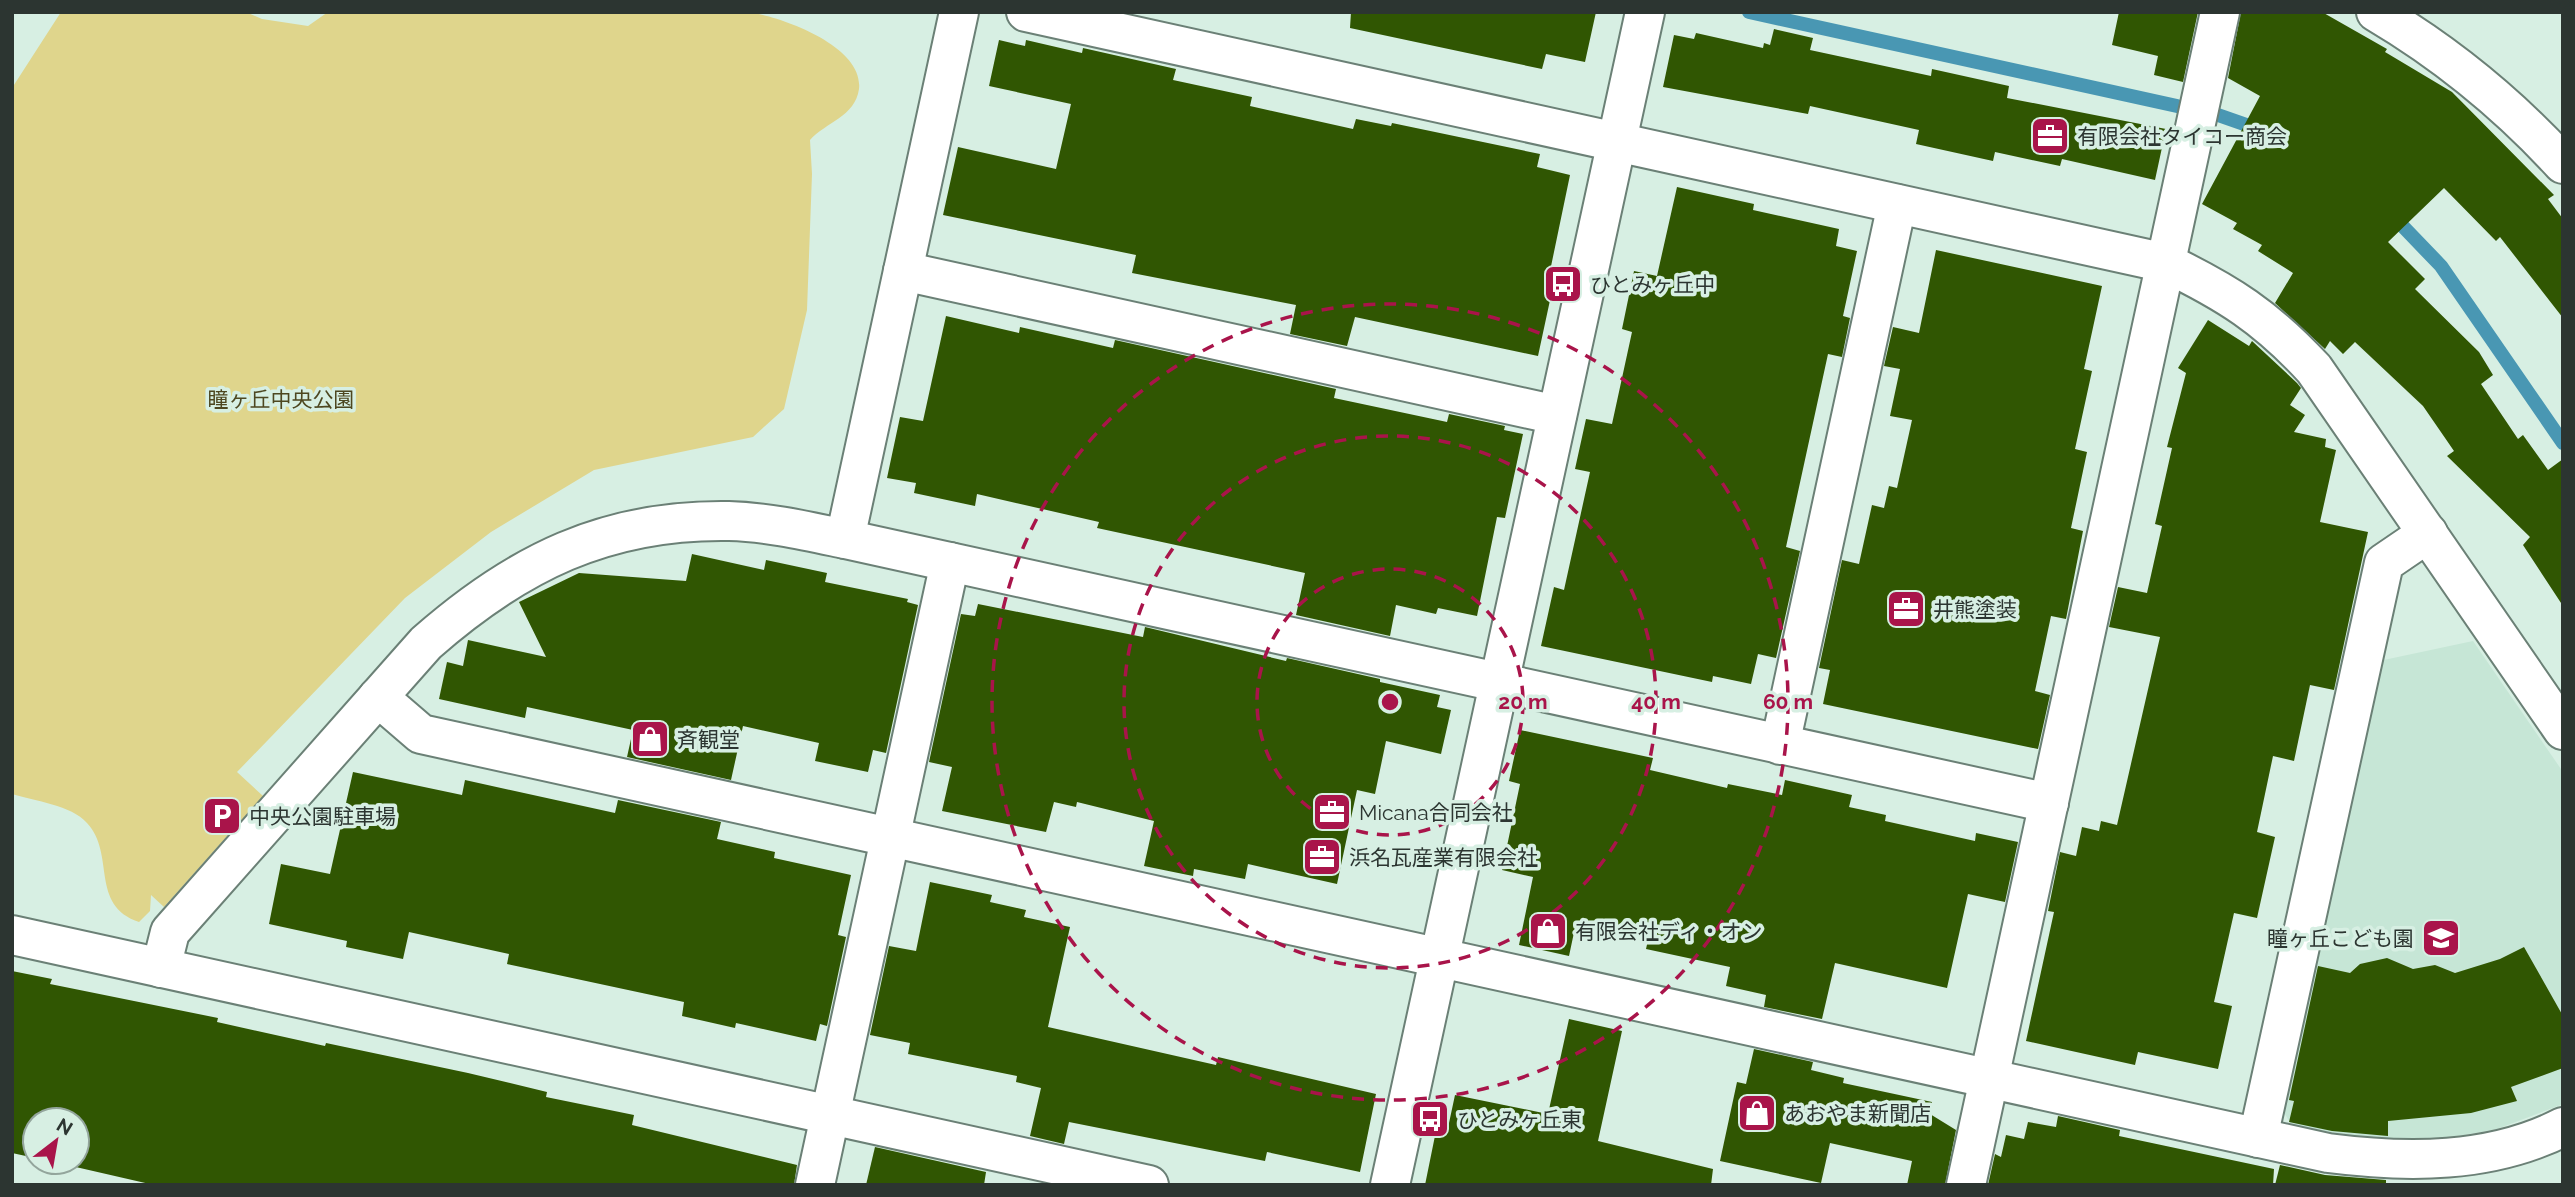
<svg xmlns="http://www.w3.org/2000/svg" width="2575" height="1197" viewBox="0 0 2575 1197" font-family="Raleway,'Noto Sans JP',sans-serif">
<style>
.built{fill:#c6e6d6}
.green{fill:#dfd58c}
.lines{fill:none;stroke-linecap:round;stroke-linejoin:round}
.stream{stroke:#4997b3;stroke-width:14}
.building{fill:#305602}
.minor-casing{stroke:#6b8076;stroke-width:42}
.tertiary-casing{stroke:#6b8076;stroke-width:42}
.minor{stroke:#fff;stroke-width:38}
.tertiary{stroke:#fff;stroke-width:38}
.ring{fill:none;stroke:#a9144a;stroke-width:3.5;stroke-dasharray:12 9}
.labels{text-anchor:middle;dominant-baseline:central;stroke-width:7;stroke-linejoin:round;paint-order:stroke}
.poi-label{font-size:21px;fill:#2c3531;stroke:#d7efe3;text-anchor:start}
.park-label{font-size:21px;fill:#4d4720;stroke:#d7efe3}
.centre{fill:#a9144a;stroke:#d7efe3;stroke-width:3.5}
.ring-label{font-size:21px;text-anchor:middle;font-weight:bold;fill:#a9144a;stroke:#d7efe3;stroke-width:7;stroke-linejoin:round;paint-order:stroke}
</style>
<rect width="100%" height="100%" fill="#d7efe3"/>
<path class="built" d="M 2473,641 L 2563,772 L 2563,1104 L 2497,1129 L 2443,1139 L 2387,1141 L 2292,1126 L 2282,1109 L 2379,661 Z"/>
<path class="green" d="M 61,12 L 246,12 L 262,19 L 308,26 L 328,12 C 426,12 523,12 621,12 C 659,12 713,7 749,12 C 782,17 864,46 859,89 C 855,117 826,122 810,140 L 812,174 L 807,310 L 784,409 L 753,437 L 594,470 L 491,532 L 405,598 L 237,772 L 263,796 L 164,907 L 151,895 L 150,911 L 139,922 C 89,905 116,854 87,823 C 71,805 35,801 12,794 L 12,88 Z"/>
<g class="lines">
<g class="stream">
<path d="M 1749,12 L 2177,106"/>
<path d="M 2218,115 L 2261,130"/>
<path d="M 2392,215 L 2441,266 L 2563,443"/>
</g>
</g>
<g class="building">
<path d="M 1351,12 L 1596,12 L 1585,62 L 1546,54 L 1542,69 L 1350,28 Z"/>
<path d="M 2119,12 L 2198,12 L 2183,82 L 2154,75 L 2158,56 L 2112,45 Z"/>
<path d="M 2241,12 L 2322,12 L 2387,49 L 2385,52 L 2452,92 L 2554,195 L 2548,199 L 2563,219 L 2563,318 L 2500,237 L 2496,241 L 2444,188 L 2388,242 L 2425,279 L 2415,289 L 2479,352 L 2493,375 L 2481,384 L 2518,439 L 2523,435 L 2548,470 L 2563,459 L 2563,606 L 2523,545 L 2530,537 L 2447,456 L 2454,451 L 2423,406 L 2355,342 L 2343,354 L 2330,341 L 2325,349 L 2275,303 L 2293,273 L 2258,251 L 2262,245 L 2233,229 L 2237,223 L 2202,204 L 2260,96 L 2228,78 Z"/>
<path d="M 1774,29 L 1813,38 L 1810,50 L 1931,76 L 1932,69 L 2009,86 L 2007,98 L 2166,129 L 2155,180 L 2062,159 L 2060,166 L 1995,152 L 1993,161 L 1916,144 L 1919,130 L 1810,106 L 1808,114 L 1663,87 L 1674,35 L 1694,39 L 1696,33 L 1763,48 L 1764,43 L 1770,45 Z"/>
<path d="M 999,40 L 1025,46 L 1026,40 L 1082,53 L 1083,48 L 1176,69 L 1173,80 L 1252,97 L 1250,106 L 1353,129 L 1356,119 L 1391,126 L 1392,123 L 1540,154 L 1537,167 L 1570,175 L 1549,276 L 1555,277 L 1538,356 L 1355,317 L 1347,346 L 1290,334 L 1296,305 L 1132,273 L 1136,255 L 943,215 L 958,147 L 1056,169 L 1071,104 L 989,86 Z"/>
<path d="M 1677,187 L 1754,204 L 1753,210 L 1839,229 L 1836,246 L 1857,251 L 1843,316 L 1850,318 L 1842,357 L 1828,354 L 1786,547 L 1800,551 L 1776,658 L 1758,654 L 1751,684 L 1713,676 L 1712,682 L 1541,646 L 1554,587 L 1564,590 L 1590,472 L 1575,469 L 1586,419 L 1612,424 L 1632,332 L 1622,329 L 1634,271 L 1657,276 Z"/>
<path d="M 1936,250 L 2102,286 L 2084,369 L 2092,371 L 2075,449 L 2087,452 L 2071,528 L 2083,531 L 2066,619 L 2051,616 L 2035,691 L 2050,695 L 2038,749 L 1823,704 L 1830,670 L 1819,668 L 1842,560 L 1859,564 L 1872,505 L 1884,508 L 1889,486 L 1897,488 L 1912,420 L 1890,416 L 1900,369 L 1884,366 L 1893,327 L 1919,333 Z"/>
<path d="M 946,316 L 1019,333 L 1020,327 L 1113,348 L 1115,340 L 1336,389 L 1334,398 L 1447,422 L 1449,414 L 1505,426 L 1504,430 L 1523,434 L 1505,518 L 1497,517 L 1477,616 L 1438,608 L 1436,614 L 1396,605 L 1390,636 L 1296,615 L 1305,573 L 1097,528 L 1099,522 L 977,494 L 975,506 L 914,493 L 916,483 L 887,478 L 900,417 L 923,421 Z"/>
<path d="M 2208,320 L 2249,346 L 2252,341 L 2297,383 L 2301,388 L 2290,405 L 2305,415 L 2294,432 L 2326,439 L 2325,447 L 2336,450 L 2320,522 L 2368,532 L 2334,690 L 2310,685 L 2294,761 L 2273,756 L 2257,832 L 2275,837 L 2257,918 L 2234,913 L 2214,1002 L 2232,1006 L 2218,1069 L 2138,1052 L 2135,1065 L 2026,1041 L 2054,912 L 2048,911 L 2060,852 L 2076,856 L 2082,827 L 2099,831 L 2101,821 L 2117,825 L 2160,637 L 2109,627 L 2118,587 L 2147,593 L 2162,526 L 2155,524 L 2172,448 L 2167,447 L 2186,373 L 2178,368 Z"/>
<path d="M 692,554 L 764,570 L 766,560 L 827,573 L 825,582 L 908,599 L 907,602 L 918,605 L 886,753 L 873,750 L 868,772 L 815,761 L 819,743 L 743,726 L 731,780 L 627,757 L 633,730 L 527,707 L 525,718 L 439,699 L 447,662 L 463,666 L 468,640 L 546,657 L 519,602 L 579,573 L 686,581 Z"/>
<path d="M 978,604 L 1143,637 L 1145,627 L 1286,661 L 1287,658 L 1380,679 L 1380,682 L 1440,695 L 1437,707 L 1451,710 L 1441,754 L 1386,741 L 1375,794 L 1357,790 L 1337,884 L 1248,864 L 1245,879 L 1194,869 L 1193,876 L 1144,866 L 1154,821 L 1077,802 L 1076,807 L 1054,802 L 1046,832 L 942,811 L 952,767 L 929,762 L 961,614 L 975,616 Z"/>
<path d="M 1520,730 L 1653,758 L 1650,770 L 1727,788 L 1728,784 L 1782,795 L 1785,780 L 1852,795 L 1849,807 L 1886,815 L 1885,821 L 1975,841 L 1976,833 L 2018,842 L 2005,902 L 1968,894 L 1947,988 L 1835,963 L 1822,1019 L 1764,1007 L 1766,995 L 1726,986 L 1730,967 L 1646,949 L 1648,940 L 1576,923 L 1569,956 L 1519,945 L 1533,877 L 1502,870 L 1520,784 L 1509,781 Z"/>
<path d="M 353,772 L 462,795 L 465,780 L 615,813 L 618,800 L 721,822 L 717,839 L 775,852 L 774,858 L 851,875 L 838,935 L 846,937 L 827,1026 L 820,1024 L 816,1041 L 736,1023 L 735,1028 L 682,1016 L 684,1002 L 507,964 L 509,954 L 409,932 L 403,959 L 346,947 L 347,941 L 269,924 L 281,864 L 330,874 Z"/>
<path d="M 930,882 L 992,895 L 990,902 L 1026,910 L 1024,917 L 1070,927 L 1048,1027 L 1216,1065 L 1218,1057 L 1376,1094 L 1360,1172 L 1267,1152 L 1265,1161 L 1069,1122 L 1064,1144 L 1030,1136 L 1041,1088 L 1016,1082 L 1017,1076 L 908,1054 L 910,1043 L 870,1035 L 889,946 L 916,951 Z"/>
<path d="M 2524,947 L 2563,1016 L 2563,1068 L 2511,1087 L 2517,1101 L 2471,1113 L 2388,1121 L 2388,1136 L 2332,1131 L 2289,1122 L 2294,1101 L 2289,1100 L 2318,966 L 2350,973 L 2360,964 L 2387,958 L 2413,969 L 2435,965 L 2455,973 L 2500,959 Z"/>
<path d="M 12,971 L 52,979 L 50,984 L 218,1018 L 217,1022 L 325,1046 L 326,1043 L 468,1073 L 547,1092 L 546,1097 L 634,1115 L 632,1125 L 797,1165 L 794,1185 L 154,1185 L 54,1162 L 77,1162 L 77,1120 L 35,1120 L 35,1158 L 12,1153 Z"/>
<path d="M 1569,1019 L 1622,1031 L 1598,1141 L 1713,1169 L 1711,1185 L 1425,1185 L 1438,1121 L 1449,1123 L 1455,1095 L 1548,1114 Z"/>
<path d="M 1754,1049 L 1813,1062 L 1811,1070 L 1844,1078 L 1843,1083 L 1932,1102 L 1930,1114 L 1956,1130 L 1945,1185 L 1907,1185 L 1912,1161 L 1830,1143 L 1821,1183 L 1720,1161 L 1737,1082 L 1746,1084 Z"/>
<path d="M 2058,1116 L 2120,1130 L 2119,1136 L 2274,1169 L 2273,1185 L 1988,1185 L 1995,1154 L 2001,1157 L 2006,1135 L 2024,1139 L 2028,1122 L 2056,1127 Z"/>
<path d="M 875,1147 L 986,1172 L 984,1185 L 866,1185 Z"/>
<path d="M 2280,1165 L 2325,1175 L 2386,1180 L 2386,1185 L 2275,1185 Z"/>
</g>
<g class="lines">
<defs>
<g id="minor">
<path d="M 1026,12 L 2166,263 C 2228,293 2266,317 2314,369 L 2563,730"/>
<path d="M 2376,12 C 2447,54 2507,103 2563,164"/>
<path d="M 903,271 L 1557,415"/>
<path d="M 845,539 L 959,12"/>
<path d="M 378,697 L 421,734 L 2328,1153 C 2406,1163 2491,1164 2563,1127"/>
<path d="M 1780,745 L 1897,204"/>
<path d="M 12,935 L 1149,1185"/>
<path d="M 161,968 L 170,932 L 426,643 C 517,563 606,519 729,521 C 768,522 807,531 845,539 L 2049,803"/>
<path d="M 2258,1138 L 2384,563 L 2428,533"/>
<path d="M 815,1185 L 950,562"/>
<path d="M 1966,1185 L 2220,12"/>
</g>
<path id="tertiary" d="M 1390,1185 L 1645,12"/>
</defs>
<use href="#minor" class="minor-casing"/>
<use href="#tertiary" class="tertiary-casing"/>
<use href="#minor" class="minor"/>
<use href="#tertiary" class="tertiary"/>
</g>
<g class="ring">
<circle cx="1390" cy="702" r="133"/>
<circle cx="1390" cy="702" r="266"/>
<circle cx="1390" cy="702" r="398"/>
</g>
<defs>
<symbol id="office-square" viewBox="-11 -11 22 22"><rect x="-9" y="-9" width="18" height="18" rx="4" fill="#a9144a" stroke="#d7efe3"/><path d="M-6-3h4V-5.5h4V-3h4V5H-6ZM-1-4.5V-3h2v-1.5ZM-6 0V1H6V0Z" fill="#fff"/></symbol>
<symbol id="bus-square" viewBox="-11 -11 22 22"><rect x="-9" y="-9" width="18" height="18" rx="4" fill="#a9144a" stroke="#d7efe3"/><path d="M-5-6H5V4H4V6H2V4H-2V6H-4V4H-5ZM-3.5-4V0h7V-4ZM-3.5 1.2v1.5H-2V1.2ZM2 1.2v1.5H3.5V1.2Z" fill="#fff"/></symbol>
<symbol id="shop-square" viewBox="-11 -11 22 22"><rect x="-9" y="-9" width="18" height="18" rx="4" fill="#a9144a" stroke="#d7efe3"/><path d="M-5-2.5h2.3a2.7 3.5 0 0 1 5.4 0H5L5.5 6h-11ZM-1.5-2.5h3a1.5 2.3 0 0 0-3 0Z" fill="#fff"/></symbol>
<symbol id="parking-square" viewBox="-11 -11 22 22"><rect x="-9" y="-9" width="18" height="18" rx="4" fill="#a9144a" stroke="#d7efe3"/><path d="M-3.5-5.5H1a3.5 3.5 0 0 1 0 7H-1V5.5H-3.5ZM-1-3.4V-.6H.8a1.4 1.4 0 0 0 0-2.8Z" fill="#fff"/></symbol>
<symbol id="school-square" viewBox="-11 -11 22 22"><rect x="-9" y="-9" width="18" height="18" rx="4" fill="#a9144a" stroke="#d7efe3"/><path d="M0-5L7-2L0 1L-7-2ZM-4 1L0 2.5L4 1V4Q0 6-4 4Z" fill="#fff"/></symbol>
</defs>
<g fill-rule="evenodd">
<use href="#office-square" x="2028" y="114" width="44" height="44"/>
<use href="#bus-square" x="1541" y="262" width="44" height="44"/>
<use href="#office-square" x="1884" y="587" width="44" height="44"/>
<use href="#shop-square" x="628" y="717" width="44" height="44"/>
<use href="#office-square" x="1310" y="790" width="44" height="44"/>
<use href="#parking-square" x="200" y="794" width="44" height="44"/>
<use href="#office-square" x="1300" y="835" width="44" height="44"/>
<use href="#shop-square" x="1526" y="909" width="44" height="44"/>
<use href="#school-square" x="2419" y="916" width="44" height="44"/>
<use href="#shop-square" x="1735" y="1091" width="44" height="44"/>
<use href="#bus-square" x="1408" y="1097" width="44" height="44"/>
</g>
<g class="labels">
<g class="poi-label">
<text x="2077" y="136">有限会社タイコー商会</text>
<text x="1590" y="284">ひとみヶ丘中</text>
<text x="1933" y="609">井熊塗装</text>
<text x="677" y="739">斉観堂</text>
<text x="1359" y="812">Micana合同会社</text>
<text x="249" y="816">中央公園駐車場</text>
<text x="1349" y="857">浜名瓦産業有限会社</text>
<text x="1575" y="931">有限会社ディ・オン</text>
<text x="2414" y="938" text-anchor="end">瞳ヶ丘こども園</text>
<text x="1784" y="1113">あおやま新聞店</text>
<text x="1457" y="1119">ひとみヶ丘東</text>
</g>
<g class="park-label">
<text x="281" y="399">瞳ヶ丘中央公園</text>
</g>
</g>
<circle cx="1390" cy="702" r="10" class="centre"/>
<g class="ring-label">
<text x="1523" y="709">20 m</text>
<text x="1656" y="709">40 m</text>
<text x="1788" y="709">60 m</text>
</g>
<rect width="2575" height="1197" fill="none" stroke="#2c3531" stroke-width="28"/>
<g transform="translate(56 1141) rotate(31)"><circle r="33" fill="#d7efe3" stroke="#93a59c" stroke-width="2"/>
<path d="M0-5L12 26L0 18L-12 26Z" fill="#a9144a"/>
<text y="-10" font-size="19" font-weight="bold" text-anchor="middle" fill="#2c3531">N</text>
</g>
</svg>
